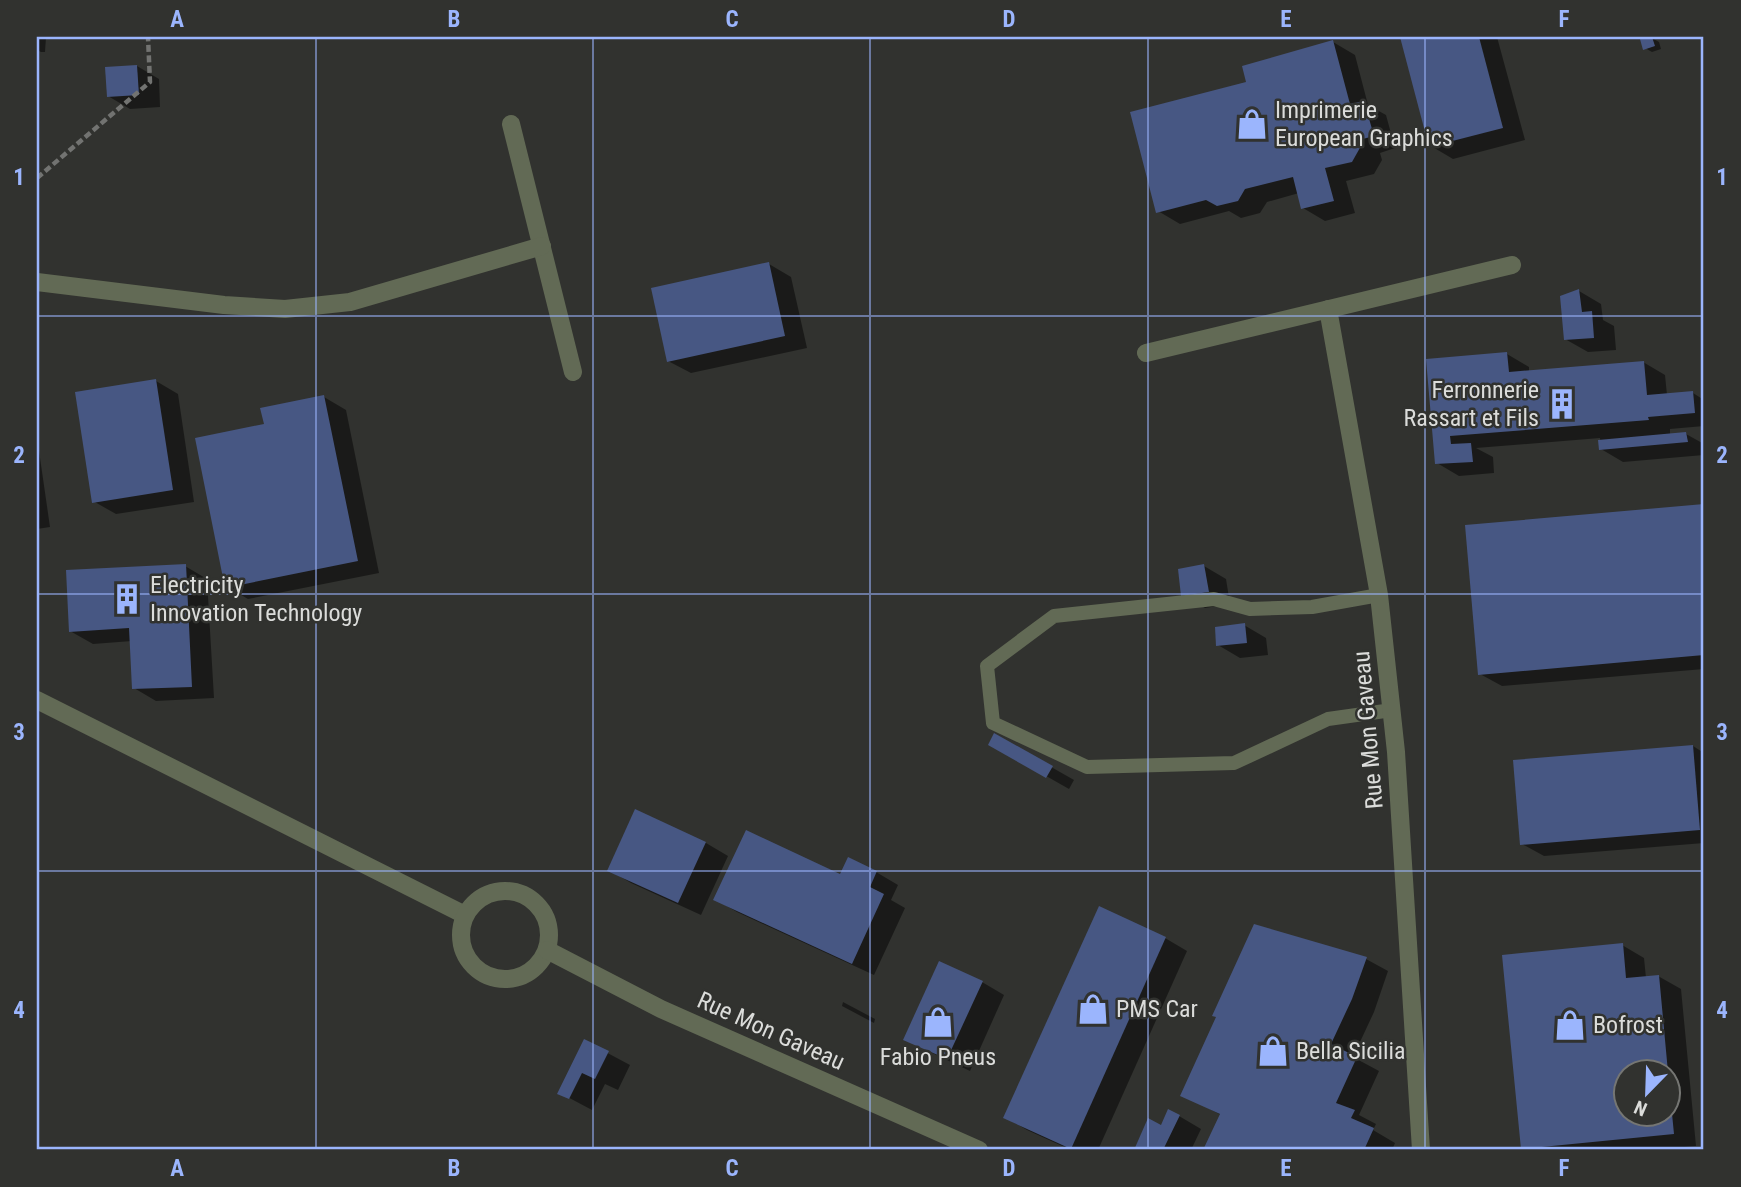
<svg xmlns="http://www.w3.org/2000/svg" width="1741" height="1187" viewBox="0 0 1741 1187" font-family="'Roboto Condensed',sans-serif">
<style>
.shadow{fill:#0007;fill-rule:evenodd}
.building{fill:#475783}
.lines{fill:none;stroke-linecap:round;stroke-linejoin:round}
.path{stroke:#727371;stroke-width:4.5;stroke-dasharray:7 3.5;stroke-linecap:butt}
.service{stroke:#626a55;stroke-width:14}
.minor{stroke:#626a55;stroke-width:18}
.grid{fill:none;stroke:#9bb5fd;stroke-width:2;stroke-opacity:0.55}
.labels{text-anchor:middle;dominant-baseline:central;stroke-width:5;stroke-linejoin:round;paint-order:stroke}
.poi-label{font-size:24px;fill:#dbdcda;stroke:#31322f;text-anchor:start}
.street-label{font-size:24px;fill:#dbdcda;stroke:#31322f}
.neatline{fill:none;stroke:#9bb5fd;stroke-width:2.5}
.grid-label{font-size:23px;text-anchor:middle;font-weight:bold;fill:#9bb5fd}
</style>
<rect width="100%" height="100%" fill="#31322f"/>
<g class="shadow">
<path d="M 37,37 L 46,37 L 45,52 L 41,52 L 37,50 Z"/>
<path d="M 1402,37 L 1497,37 L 1525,140 L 1453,159 L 1431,146 Z"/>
<path d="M 1652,38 L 1659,42 L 1661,49 L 1652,52 L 1645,48 Z"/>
<path d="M 1333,42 L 1355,55 L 1368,105 L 1386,115 L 1395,148 L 1380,153 L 1382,160 L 1374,174 L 1346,181 L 1355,213 L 1325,221 L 1303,208 L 1299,193 L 1267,202 L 1260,213 L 1241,218 L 1229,211 L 1180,224 L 1158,211 L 1248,83 Z"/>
<path d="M 137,66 L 159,79 L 160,107 L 130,109 L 108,96 Z"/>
<path d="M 769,264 L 791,277 L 807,348 L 691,373 L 668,361 Z"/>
<path d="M 1579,291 L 1601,304 L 1603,320 L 1614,326 L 1616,350 L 1588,352 L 1565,339 Z"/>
<path d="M 1507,354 L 1529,367 L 1529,372 L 1643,362 L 1665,375 L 1667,395 L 1693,393 L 1704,400 L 1704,426 L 1670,429 L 1670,435 L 1686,434 L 1704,444 L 1704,455 L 1623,462 L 1601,449 L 1600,438 L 1476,448 L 1493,457 L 1494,473 L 1459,476 L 1437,463 L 1428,360 Z"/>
<path d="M 156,381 L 178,394 L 194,502 L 116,514 L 93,501 Z"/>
<path d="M 324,397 L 346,410 L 379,573 L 248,599 L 226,586 L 266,425 Z"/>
<path d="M 37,437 L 50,527 L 37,529 Z"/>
<path d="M 1704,506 L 1704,669 L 1502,686 L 1480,674 L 1467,526 Z"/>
<path d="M 185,566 L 207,579 L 214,698 L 156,701 L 134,688 L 132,641 L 93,644 L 70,631 Z"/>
<path d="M 1204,566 L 1226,579 L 1230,604 L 1205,608 L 1183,595 Z"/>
<path d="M 1244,625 L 1266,638 L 1268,655 L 1240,658 L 1218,645 Z"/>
<path d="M 995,735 L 1074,780 L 1069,789 L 990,744 Z"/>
<path d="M 1693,746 L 1704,753 L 1704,843 L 1544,856 L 1522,844 Z"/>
<path d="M 635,812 L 706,843 L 728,856 L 701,915 L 631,883 L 609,870 Z"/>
<path d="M 876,872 L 898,885 L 891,900 L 905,908 L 874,975 L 737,912 L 715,899 L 841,876 Z"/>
<path d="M 1099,909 L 1165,938 L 1187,951 L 1098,1150 L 1071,1150 L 1027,1130 L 1005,1117 Z"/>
<path d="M 1255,926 L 1366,959 L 1388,971 L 1374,1012 L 1353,1057 L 1379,1071 L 1359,1115 L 1376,1124 L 1373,1130 L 1395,1143 L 1392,1150 L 1206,1150 L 1221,1115 L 1183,1095 L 1218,1017 Z"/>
<path d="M 1622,945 L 1644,958 L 1646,978 L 1658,976 L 1681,989 L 1696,1146 L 1650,1150 L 1526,1150 L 1523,1148 ZM 1626,1072 L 1668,1072 L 1668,1114 L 1626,1114 Z"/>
<path d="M 982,982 L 1004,995 L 970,1071 L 928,1051 L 906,1039 Z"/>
<path d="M 843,1002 L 875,1019 L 874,1023 L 842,1006 Z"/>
<path d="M 585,1041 L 630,1065 L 618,1090 L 605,1084 L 592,1110 L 560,1093 Z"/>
<path d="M 1179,1116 L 1201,1129 L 1191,1150 L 1136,1150 L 1149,1121 L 1162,1127 Z"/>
</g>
<g class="building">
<path d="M 1400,37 L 1479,37 L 1503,128 L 1429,147 Z"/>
<path d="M 1649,37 L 1652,37 L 1655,46 L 1643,50 L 1640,39 Z"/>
<path d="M 1333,40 L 1350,104 L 1364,101 L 1374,136 L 1359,140 L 1361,146 L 1352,162 L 1325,168 L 1334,201 L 1301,209 L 1293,177 L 1245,189 L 1238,201 L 1217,206 L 1206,200 L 1156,213 L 1130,112 L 1246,82 L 1242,66 Z"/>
<path d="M 137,65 L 139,95 L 107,97 L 105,67 Z"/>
<path d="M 769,262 L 785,336 L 667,362 L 651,288 Z"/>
<path d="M 1579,289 L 1582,312 L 1592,311 L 1594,338 L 1564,340 L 1560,296 Z"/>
<path d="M 1507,352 L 1509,372 L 1644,361 L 1647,395 L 1693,391 L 1695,413 L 1648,417 L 1649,420 L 1450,436 L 1451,444 L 1471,443 L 1473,462 L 1435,464 L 1426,359 Z"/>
<path d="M 156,379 L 173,490 L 92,503 L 75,392 Z"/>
<path d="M 324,395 L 358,561 L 225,588 L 195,438 L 264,424 L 260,408 Z"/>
<path d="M 1686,432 L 1688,442 L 1599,450 L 1598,440 Z"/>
<path d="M 1704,504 L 1704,655 L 1478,675 L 1465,525 Z"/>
<path d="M 186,564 L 192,687 L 132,689 L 129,628 L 69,632 L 66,570 Z"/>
<path d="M 1204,564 L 1209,592 L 1181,596 L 1178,569 Z"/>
<path d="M 1245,623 L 1247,643 L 1216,646 L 1215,627 Z"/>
<path d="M 994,733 L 1053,766 L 1046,778 L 988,745 Z"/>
<path d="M 1693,745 L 1700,830 L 1520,845 L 1513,760 Z"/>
<path d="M 635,809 L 706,842 L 678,903 L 607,871 Z"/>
<path d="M 746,830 L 840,874 L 848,857 L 877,871 L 870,887 L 884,894 L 852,964 L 713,900 Z"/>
<path d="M 1099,906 L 1166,937 L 1071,1149 L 1003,1118 Z"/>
<path d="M 1254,924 L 1367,957 L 1352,999 L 1331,1044 L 1357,1057 L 1336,1103 L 1355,1110 L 1351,1118 L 1374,1128 L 1364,1150 L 1203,1150 L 1220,1114 L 1180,1096 L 1216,1017 L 1212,1016 Z"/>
<path d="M 1623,943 L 1626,978 L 1659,975 L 1668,1072 L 1626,1072 L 1626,1114 L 1668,1114 L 1668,1083 L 1669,1083 L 1674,1134 L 1521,1149 L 1502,955 Z"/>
<path d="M 939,961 L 983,981 L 947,1059 L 903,1040 Z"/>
<path d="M 584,1039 L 609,1051 L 595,1079 L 582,1073 L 569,1099 L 557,1094 Z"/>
<path d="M 1168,1109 L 1180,1115 L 1163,1150 L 1134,1150 L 1148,1118 L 1161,1125 Z"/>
</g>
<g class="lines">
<path class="path" d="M 37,178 L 150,82 L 148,37"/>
<path class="service" d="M 1379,595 L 1312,607 L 1250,609 L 1214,599 L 1054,616 L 987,666 L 993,723 L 1087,767 L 1234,763 L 1328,719 L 1392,710"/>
<g class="minor">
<path d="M 511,124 L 573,372"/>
<path d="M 37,282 L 224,305 L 285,309 L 350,302 L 542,246"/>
<path d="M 1328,309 L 1379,595 L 1396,752 L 1421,1150"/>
<path d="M 1146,353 L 1512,265"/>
<path d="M 37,700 L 465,915"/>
<circle cx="505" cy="935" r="44"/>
<path d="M 547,950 L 661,1009 L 979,1150"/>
</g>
</g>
<path class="grid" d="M 316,37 L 316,1150M 593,37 L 593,1150M 870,37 L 870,1150M 1148,37 L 1148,1150M 1425,37 L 1425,1150M 37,316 L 1704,316M 37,594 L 1704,594M 37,871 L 1704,871"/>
<defs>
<symbol id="shop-bare" viewBox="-9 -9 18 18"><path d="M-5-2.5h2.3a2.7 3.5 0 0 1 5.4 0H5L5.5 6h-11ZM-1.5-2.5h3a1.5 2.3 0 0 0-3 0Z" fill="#9bb5fd" stroke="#31322f" stroke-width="2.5" paint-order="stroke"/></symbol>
<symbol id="building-bare" viewBox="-9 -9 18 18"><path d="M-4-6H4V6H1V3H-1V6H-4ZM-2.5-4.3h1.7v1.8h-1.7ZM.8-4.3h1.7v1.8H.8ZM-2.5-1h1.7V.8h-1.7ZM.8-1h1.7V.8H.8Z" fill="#9bb5fd" stroke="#31322f" stroke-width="2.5" paint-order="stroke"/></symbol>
</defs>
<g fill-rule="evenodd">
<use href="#shop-bare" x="1230" y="102" width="44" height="44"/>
<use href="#building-bare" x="1540" y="382" width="44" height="44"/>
<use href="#building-bare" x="105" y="577" width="44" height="44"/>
<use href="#shop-bare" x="1071" y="987" width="44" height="44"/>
<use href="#shop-bare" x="916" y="1000" width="44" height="44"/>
<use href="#shop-bare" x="1548" y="1003" width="44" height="44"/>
<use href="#shop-bare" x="1251" y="1029" width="44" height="44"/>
</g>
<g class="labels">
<g class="poi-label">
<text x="1275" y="110">Imprimerie<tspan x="1275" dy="28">European Graphics</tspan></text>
<text x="1539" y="390" text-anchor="end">Ferronnerie<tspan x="1539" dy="28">Rassart et Fils</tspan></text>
<text x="150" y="585">Electricity<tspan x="150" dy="28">Innovation Technology</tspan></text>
<text x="1116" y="1009">PMS Car</text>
<text x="1593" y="1025">Bofrost</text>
<text x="1296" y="1051">Bella Sicilia</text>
<text x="938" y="1057" text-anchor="middle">Fabio Pneus</text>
</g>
<g class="street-label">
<text transform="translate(1368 730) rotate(-95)">Rue Mon Gaveau</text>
<text transform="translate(771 1031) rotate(24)">Rue Mon Gaveau</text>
</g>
</g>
<rect width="1741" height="1187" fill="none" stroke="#31322f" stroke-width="77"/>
<g transform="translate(1647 1093) rotate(203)"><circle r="33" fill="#31322f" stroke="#757673" stroke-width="2"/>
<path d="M0-5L12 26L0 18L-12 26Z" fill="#9bb5fd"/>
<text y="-10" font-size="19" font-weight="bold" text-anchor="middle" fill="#dbdcda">N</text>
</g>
<rect x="38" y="38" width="1664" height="1110" class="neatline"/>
<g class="grid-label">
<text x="177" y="27">A</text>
<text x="454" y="27">B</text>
<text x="732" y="27">C</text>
<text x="1009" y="27">D</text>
<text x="1286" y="27">E</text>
<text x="1564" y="27">F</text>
<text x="19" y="185">1</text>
<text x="1722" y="185">1</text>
<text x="19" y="463">2</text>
<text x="1722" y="463">2</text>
<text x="19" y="740">3</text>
<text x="1722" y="740">3</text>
<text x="19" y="1018">4</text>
<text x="1722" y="1018">4</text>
<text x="177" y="1176">A</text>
<text x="454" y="1176">B</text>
<text x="732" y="1176">C</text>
<text x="1009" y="1176">D</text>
<text x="1286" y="1176">E</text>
<text x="1564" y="1176">F</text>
</g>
</svg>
